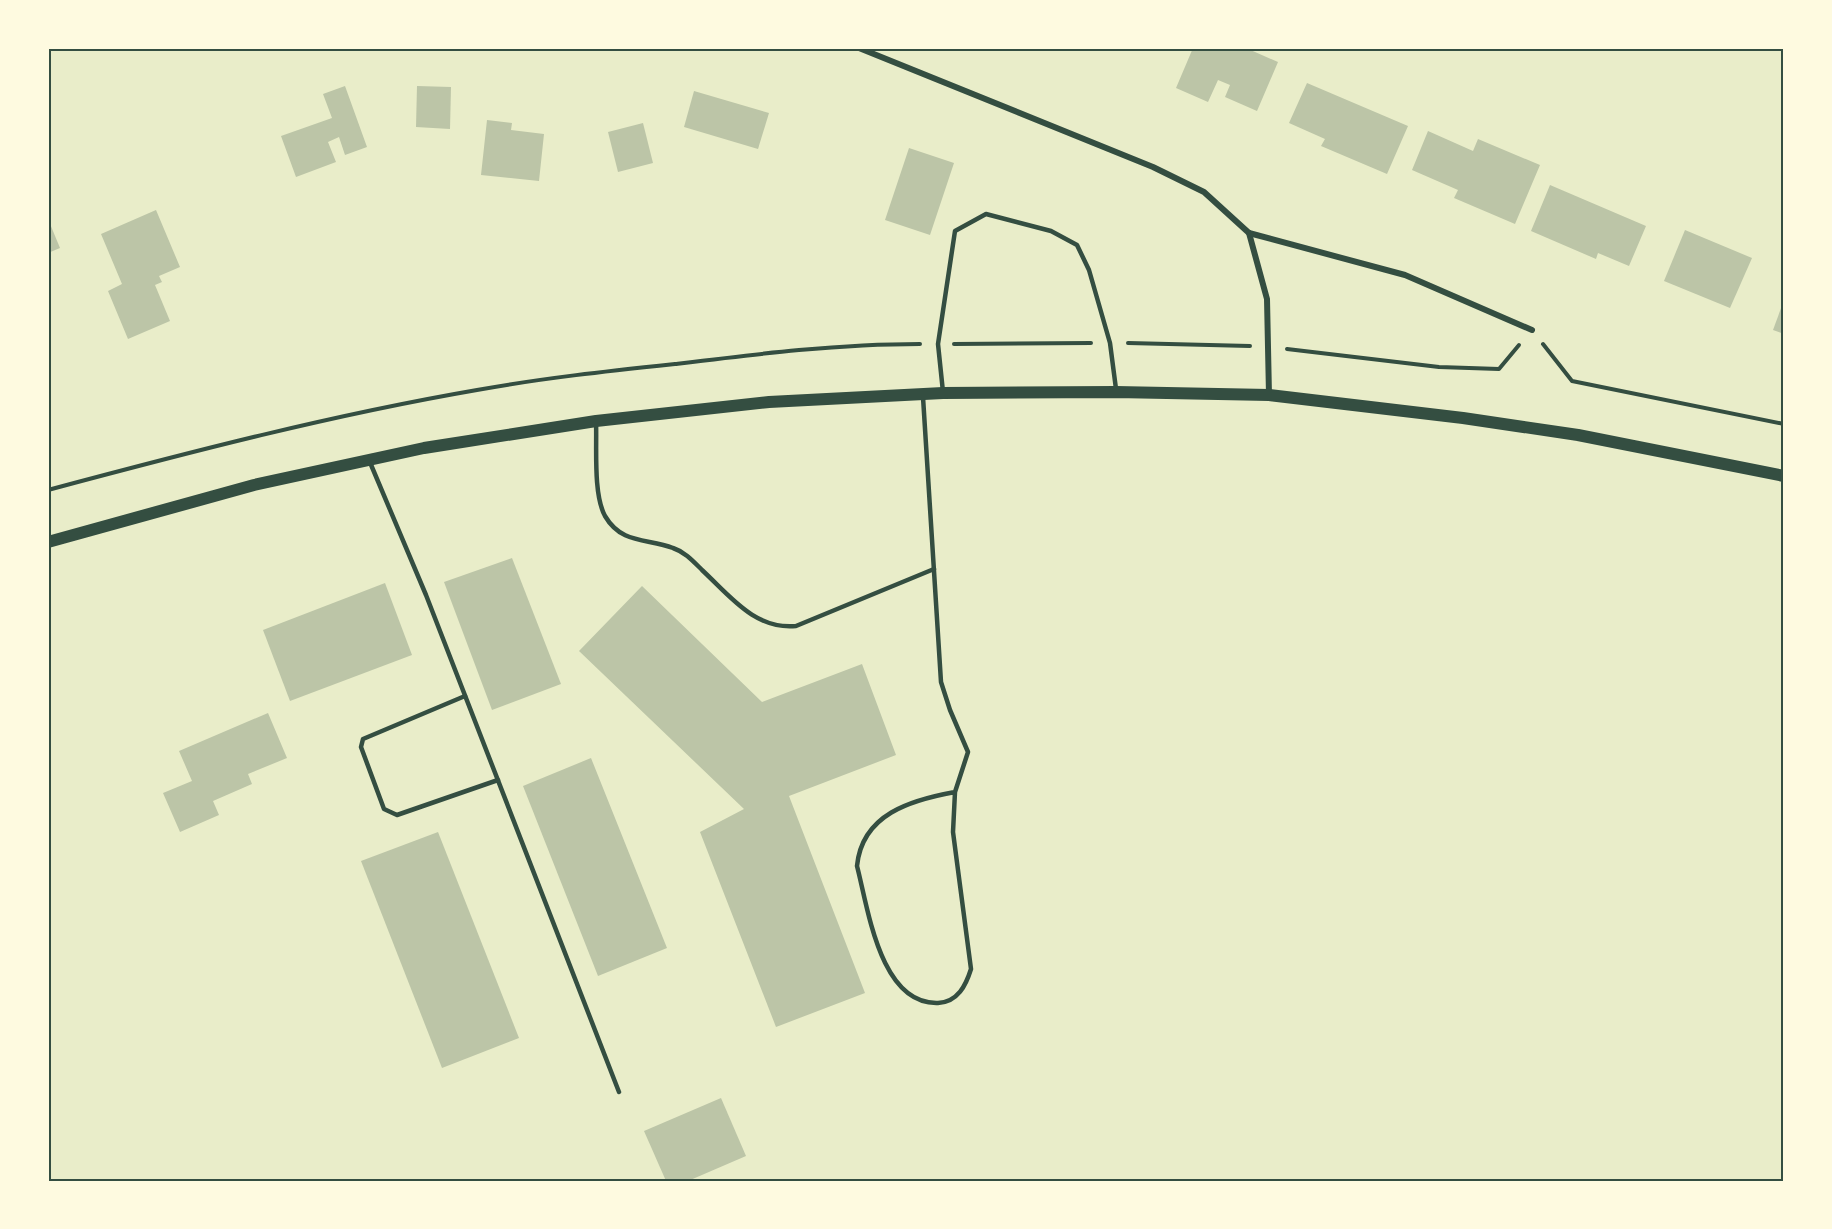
<svg xmlns="http://www.w3.org/2000/svg" width="1832" height="1229" viewBox="0 0 1832 1229" font-family="Ubuntu,sans-serif">
<style>
.building{fill:#bcc5a7}
.lines{fill:none;stroke-linecap:round;stroke-linejoin:round}
.path{stroke:#344e41;stroke-width:4}
.service{stroke:#344e41;stroke-width:4.5}
.minor{stroke:#344e41;stroke-width:6}
.secondary{stroke:#344e41;stroke-width:12}
.neatline{fill:none;stroke:#344e41;stroke-width:2}
</style>
<rect width="100%" height="100%" fill="#e9edc9"/>
<g class="building">
<path d="M 1193,48 L 1246,48 L 1278,62 L 1257,111 L 1225,97 L 1230,85 L 1218,80 L 1208,102 L 1176,88 Z"/>
<path d="M 1307,83 L 1408,126 L 1387,174 L 1321,146 L 1325,139 L 1289,123 Z"/>
<path d="M 345,86 L 367,147 L 345,155 L 339,137 L 328,142 L 336,162 L 296,177 L 281,136 L 332,118 L 323,94 Z"/>
<path d="M 417,86 L 451,87 L 450,129 L 416,127 Z"/>
<path d="M 694,91 L 769,113 L 758,149 L 684,127 Z"/>
<path d="M 487,120 L 512,123 L 511,130 L 544,134 L 539,181 L 481,175 Z"/>
<path d="M 643,123 L 653,163 L 618,172 L 608,132 Z"/>
<path d="M 1428,131 L 1473,151 L 1478,139 L 1540,165 L 1515,224 L 1454,198 L 1458,190 L 1412,170 Z"/>
<path d="M 909,148 L 954,163 L 930,235 L 885,220 Z"/>
<path d="M 1550,185 L 1646,226 L 1629,266 L 1598,253 L 1596,259 L 1531,231 Z"/>
<path d="M 156,210 L 180,267 L 159,276 L 162,282 L 155,285 L 170,321 L 128,339 L 108,291 L 122,284 L 101,234 Z"/>
<path d="M 48,219 L 60,248 L 48,253 Z"/>
<path d="M 1685,230 L 1752,258 L 1730,308 L 1664,281 Z"/>
<path d="M 1784,300 L 1784,334 L 1773,330 Z"/>
<path d="M 512,558 L 561,684 L 492,710 L 444,582 Z"/>
<path d="M 385,583 L 412,655 L 290,701 L 263,630 Z"/>
<path d="M 642,586 L 762,702 L 862,664 L 896,755 L 789,796 L 865,993 L 776,1027 L 700,832 L 744,809 L 579,651 Z"/>
<path d="M 268,713 L 287,758 L 248,774 L 252,784 L 213,801 L 219,815 L 180,832 L 163,793 L 192,781 L 179,751 Z"/>
<path d="M 591,758 L 667,948 L 598,976 L 523,786 Z"/>
<path d="M 438,832 L 519,1038 L 442,1068 L 361,861 Z"/>
<path d="M 721,1098 L 746,1156 L 688,1181 L 666,1181 L 644,1131 Z"/>
</g>
<g class="lines">
<g class="path">
<path d="M 1128,343 L 1250,346"/>
<path d="M 954,344 L 1091,343"/>
<path d="M 1543,344 L 1572,381 L 1784,424"/>
<path d="M 1287,349 L 1439,367 L 1499,369 L 1519,345"/>
<path d="M 48,490 C 190,452 332,415 477,390 C 543,378 609,371 675,364 C 757,354 838,344 920,344"/>
</g>
<g class="service">
<path d="M 943,392 L 938,344 L 955,231 L 986,214 L 1051,231 L 1077,245 L 1089,270 L 1110,343 L 1116,389"/>
<path d="M 923,397 L 941,682 L 950,710 L 968,752 L 955,792 L 953,832 L 971,969 C 966,985 958,1002 938,1003 C 880,1005 868,908 857,866 C 862,814 911,800 955,792"/>
<path d="M 596,421 C 597,447 593,494 605,516 C 622,545 648,538 673,548 C 685,552 693,561 702,570 C 730,596 755,630 796,626 L 934,569"/>
<path d="M 369,460 L 426,595 L 619,1092"/>
<path d="M 465,696 L 363,739 L 361,747 L 384,809 L 397,815 L 498,780"/>
</g>
<g class="minor">
<path d="M 859,48 L 1153,167 L 1204,192 L 1249,233 L 1267,299 L 1269,395"/>
<path d="M 1249,233 L 1405,275 L 1532,330"/>
</g>
<path class="secondary" d="M 48,542 L 254,485 L 424,448 L 596,421 L 769,402 L 943,393 L 1116,392 L 1269,395 L 1463,418 L 1578,435 L 1784,476"/>
</g>
<rect width="1832" height="1229" fill="none" stroke="#fefae0" stroke-width="99"/>
<rect x="50" y="50" width="1732" height="1130" class="neatline"/>
</svg>
